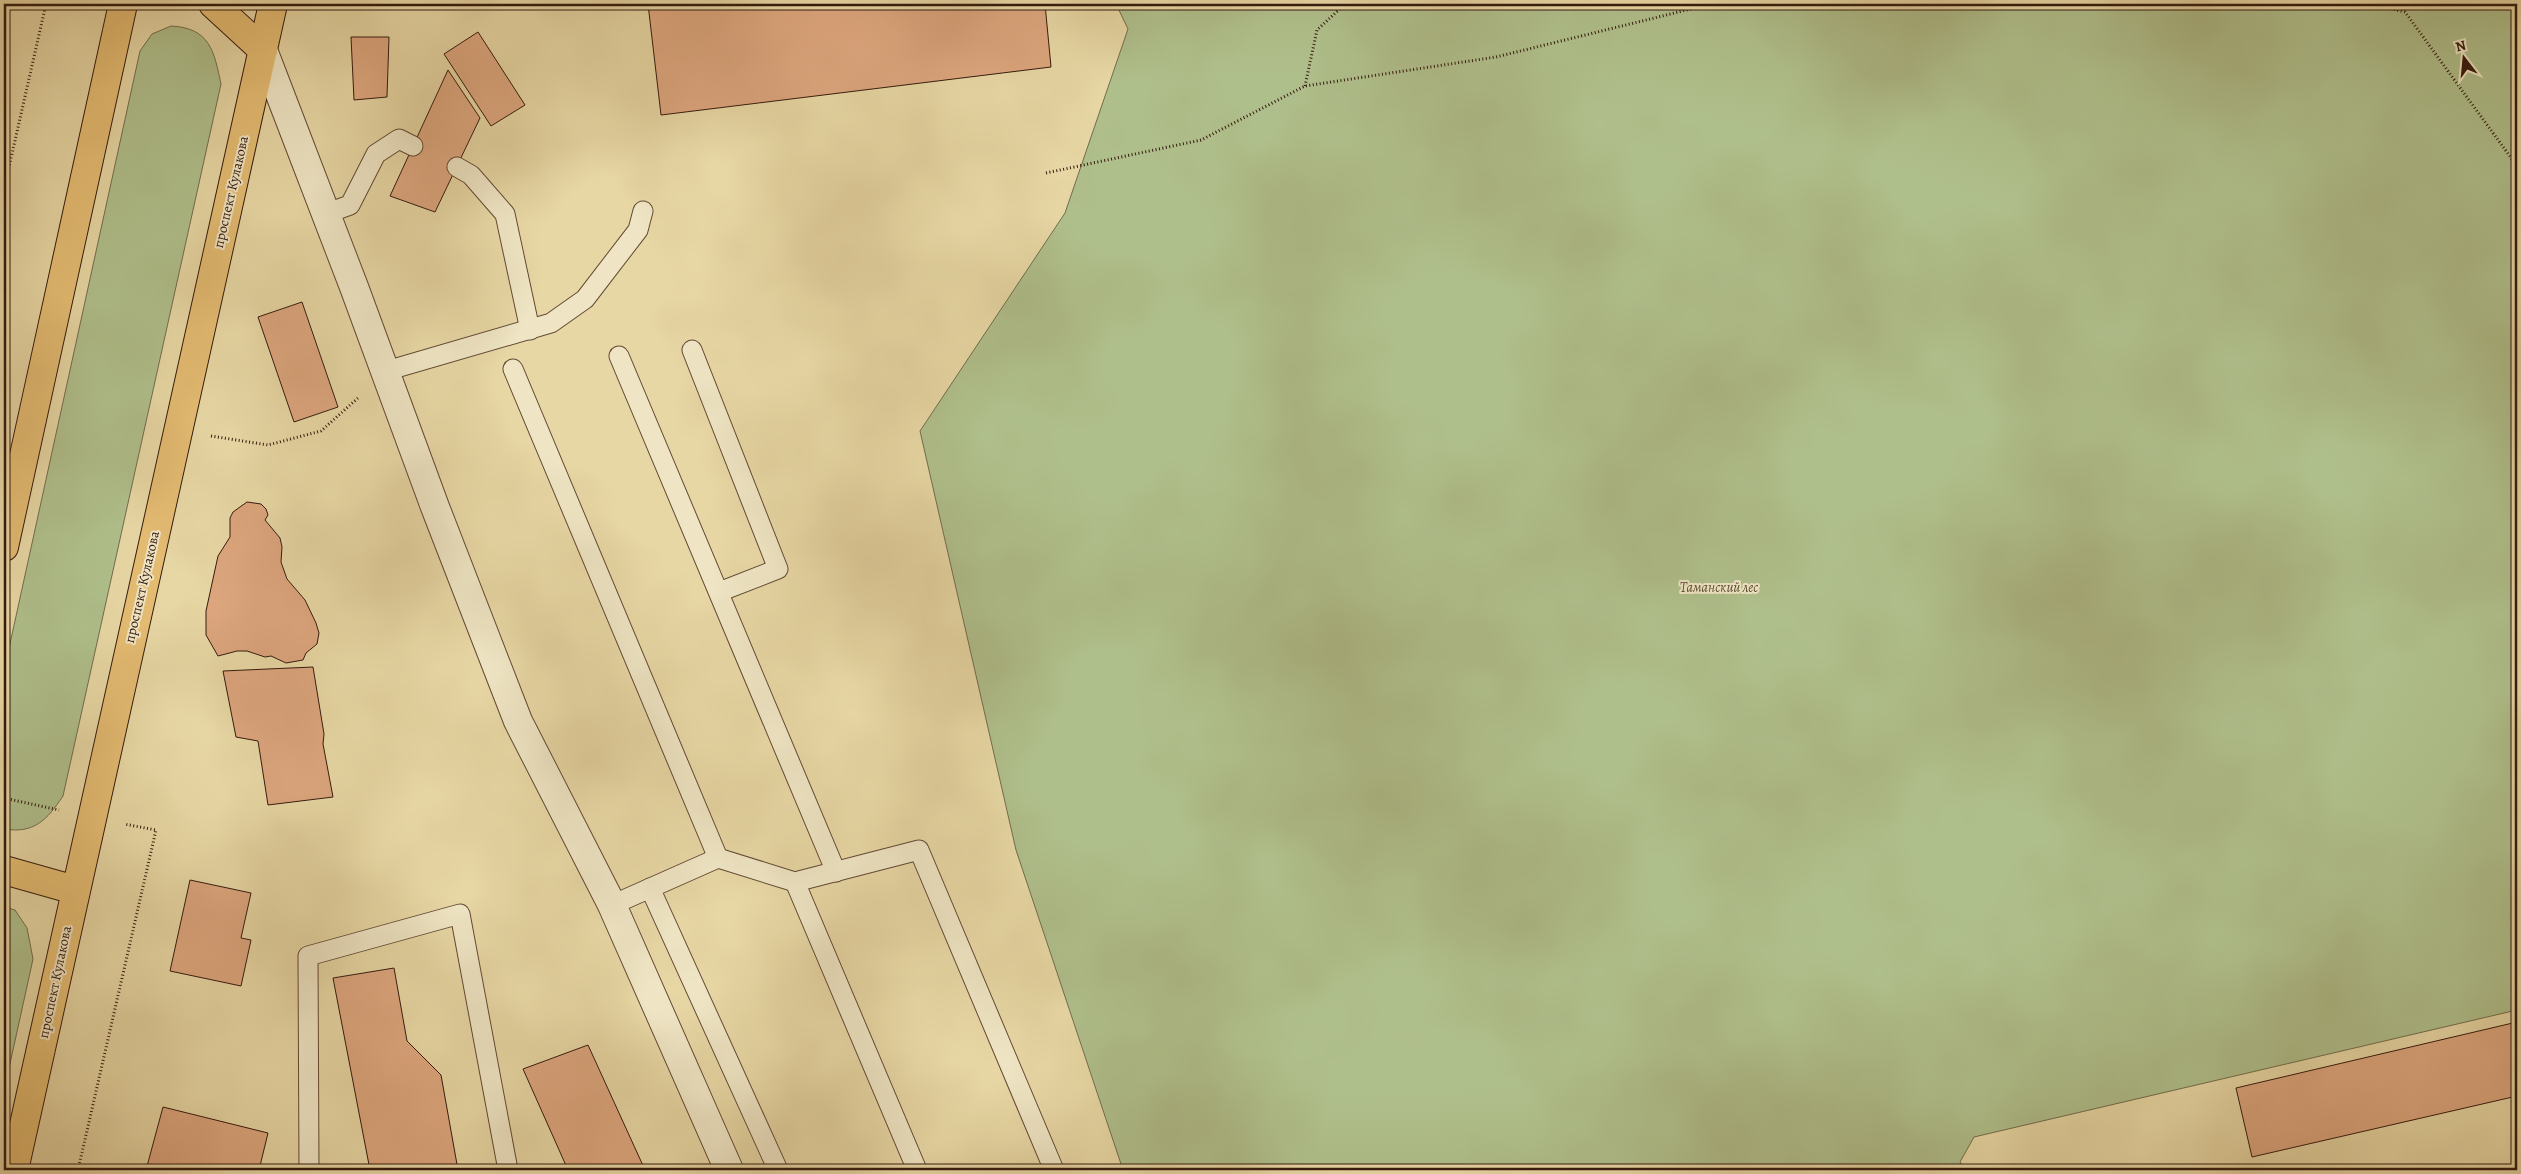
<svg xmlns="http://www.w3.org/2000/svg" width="2521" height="1174" viewBox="0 0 2521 1174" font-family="Alegreya,serif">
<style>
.green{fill:#afbf8b;stroke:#726c4c}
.building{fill:#dda67e;stroke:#351a0e}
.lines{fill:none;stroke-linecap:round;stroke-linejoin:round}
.lane-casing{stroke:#624934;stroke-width:21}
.street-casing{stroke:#624934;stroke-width:30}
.primary-casing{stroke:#351a0e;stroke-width:30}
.path{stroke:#351a0e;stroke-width:3;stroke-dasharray:1 2.5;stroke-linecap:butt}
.lane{stroke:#efe5c4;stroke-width:19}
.street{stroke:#efe5c4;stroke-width:28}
.primary{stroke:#e4bc72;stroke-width:28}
.labels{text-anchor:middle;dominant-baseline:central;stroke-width:4;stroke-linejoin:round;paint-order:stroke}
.street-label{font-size:14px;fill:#351a0e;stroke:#efe5c4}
.park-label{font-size:14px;font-style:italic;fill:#5a4c34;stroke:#efe5c4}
</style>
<rect width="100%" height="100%" fill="#e7d7a4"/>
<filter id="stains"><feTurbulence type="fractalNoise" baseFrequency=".004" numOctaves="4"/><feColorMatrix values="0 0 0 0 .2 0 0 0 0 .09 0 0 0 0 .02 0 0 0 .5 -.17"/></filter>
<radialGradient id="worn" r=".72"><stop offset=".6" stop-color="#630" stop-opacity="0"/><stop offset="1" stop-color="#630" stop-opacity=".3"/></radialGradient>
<g class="green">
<path d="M 1116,4 L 2517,4 L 2517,1010 L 1974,1137 L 1960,1162 L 1966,1170 L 1123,1170 L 1016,850 L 920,431 L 1065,213 L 1128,29 Z"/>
<path d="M 171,26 C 210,28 214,51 221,84 L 63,796 C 47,820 34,834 4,829 L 4,671 L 140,51 L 152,34 Z"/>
<path d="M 4,907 L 15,910 L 27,928 L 33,959 L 4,1091 Z"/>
</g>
<g class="building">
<path d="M 648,4 L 1045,4 L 1051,67 L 661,115 Z"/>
<path d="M 478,32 L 525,105 L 491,126 L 444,54 Z"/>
<path d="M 351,37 L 389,37 L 387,97 L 354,100 Z"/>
<path d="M 448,70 L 480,118 L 435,212 L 390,196 Z"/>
<path d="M 302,302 L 338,407 L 294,422 L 258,317 Z"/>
<path d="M 247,502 L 261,504 L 266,509 L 268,515 L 265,520 L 280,538 L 282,547 L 281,562 L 287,579 L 305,600 L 316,623 L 319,633 L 317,644 L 306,653 L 303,660 L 286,663 L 271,656 L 265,657 L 247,651 L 237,651 L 218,656 L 206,635 L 206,611 L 218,556 L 230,537 L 230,518 L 233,512 Z"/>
<path d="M 313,667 L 324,734 L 323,744 L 333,797 L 268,805 L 258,741 L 236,737 L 223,671 Z"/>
<path d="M 190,880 L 251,893 L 241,938 L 251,940 L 241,986 L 170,971 Z"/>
<path d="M 394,968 L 407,1041 L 441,1075 L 458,1170 L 370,1170 L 333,978 Z"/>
<path d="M 2517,1022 L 2517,1096 L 2252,1157 L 2236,1088 Z"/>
<path d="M 588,1045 L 645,1170 L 568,1170 L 523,1069 Z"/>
<path d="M 163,1107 L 268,1133 L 259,1170 L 146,1170 Z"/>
</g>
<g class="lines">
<defs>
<g id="lane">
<path d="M 457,167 L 471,175 L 505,214 L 530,330"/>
<path d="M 325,214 L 350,205 L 376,154 L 399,139 L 413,146"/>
<path d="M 692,350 L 778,569 L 719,592"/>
<path d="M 619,356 L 836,872"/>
<path d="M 513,369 L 718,858"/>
<path d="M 386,371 L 551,323 L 585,299 L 638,230 L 643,211"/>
<path d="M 795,882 L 917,1170"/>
<path d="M 650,888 L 778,1170"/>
<path d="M 612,905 L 718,858 L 795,882 L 919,850 L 1054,1170"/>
<path d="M 309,1170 L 308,956 L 460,914 L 508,1170"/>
</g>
<path id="street" d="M 263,50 L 354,287 L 435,507 L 518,721 L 612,905 L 729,1170"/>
<g id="primary">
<path d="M 213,4 L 263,50"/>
<path d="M 4,547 L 123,4"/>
<path d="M 4,870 L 75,890"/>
<path d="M 14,1170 L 273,4"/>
</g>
</defs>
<use href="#lane" class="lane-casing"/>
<use href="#street" class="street-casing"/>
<use href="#primary" class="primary-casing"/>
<g class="path">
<path d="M 2370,4 L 2405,12 L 2517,166"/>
<path d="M 1305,86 L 1317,30 L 1345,4"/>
<path d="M 1046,173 L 1201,140 L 1305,86 L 1496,57 L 1711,4"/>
<path d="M 4,189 L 46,4"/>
<path d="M 211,436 L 268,445 L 321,431 L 359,397"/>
<path d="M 4,798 L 59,810"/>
<path d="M 78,1170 L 156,830 L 124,824"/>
</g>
<use href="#lane" class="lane"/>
<use href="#street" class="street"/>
<use href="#primary" class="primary"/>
</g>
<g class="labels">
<g class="street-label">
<text transform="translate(231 192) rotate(-77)">проспект Кулакова</text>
<text transform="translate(142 587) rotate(-77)">проспект Кулакова</text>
<text transform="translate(55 982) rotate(-78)">проспект Кулакова</text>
</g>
<g class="park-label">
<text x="1719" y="587">Таманский лес</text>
</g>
</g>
<rect width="2521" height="1174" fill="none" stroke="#e7d7a4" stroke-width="20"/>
<rect x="5" y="5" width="2511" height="1164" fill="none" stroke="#351a0e" stroke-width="2.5"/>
<rect x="10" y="10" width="2501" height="1154" fill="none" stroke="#351a0e"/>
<g transform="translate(2464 58) rotate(344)" stroke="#efe5c4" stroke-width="4" paint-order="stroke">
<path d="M0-4L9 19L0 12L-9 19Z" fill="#351a0e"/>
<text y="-8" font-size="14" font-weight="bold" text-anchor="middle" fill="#351a0e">N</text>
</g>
<rect width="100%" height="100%" filter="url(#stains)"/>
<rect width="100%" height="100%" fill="url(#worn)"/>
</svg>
